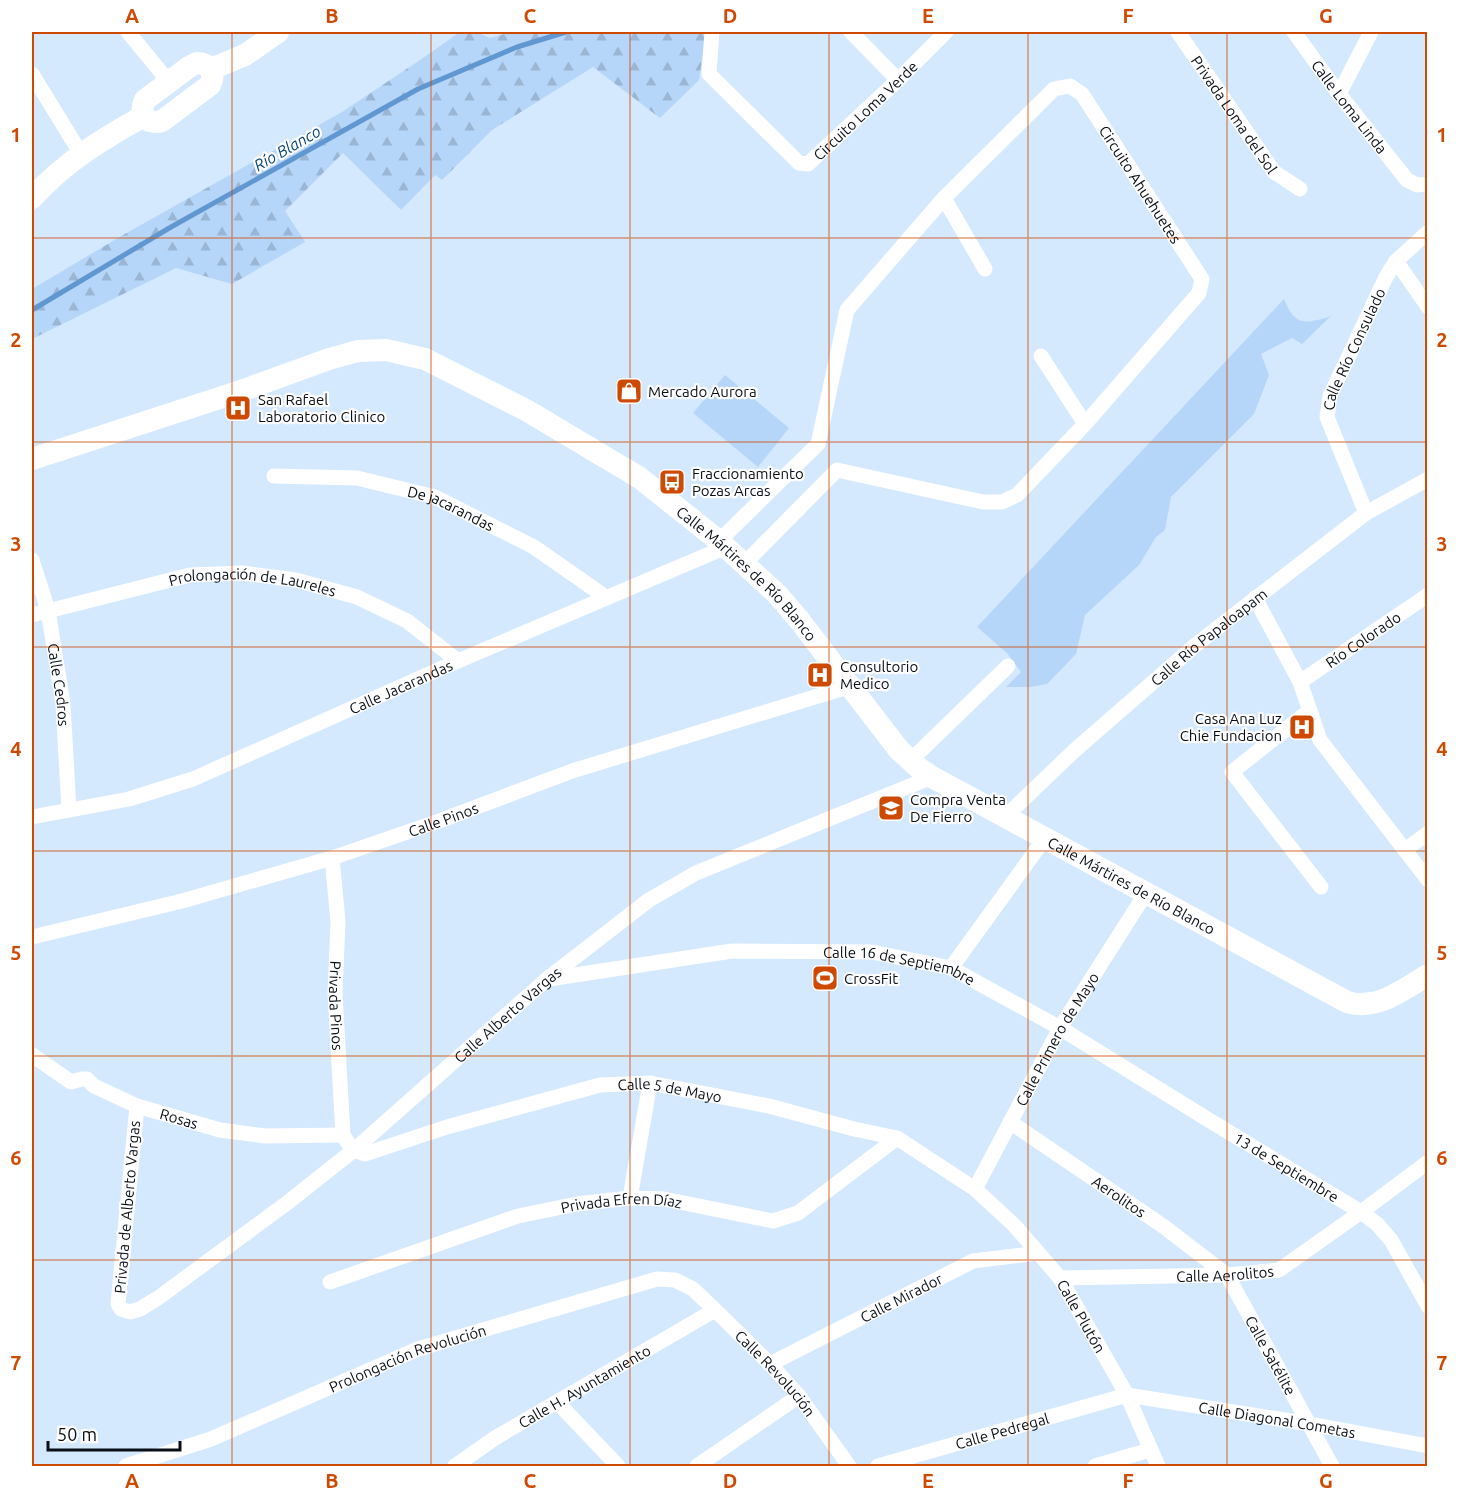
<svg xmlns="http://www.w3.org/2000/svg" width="1459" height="1498" viewBox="0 0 1459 1498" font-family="Ubuntu,sans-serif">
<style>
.grass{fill:#b6d6f9}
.forest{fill:url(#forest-firs)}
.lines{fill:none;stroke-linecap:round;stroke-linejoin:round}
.stream{stroke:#6097d1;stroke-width:5}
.street{stroke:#fff;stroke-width:15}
.secondary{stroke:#fff;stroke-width:22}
.grid{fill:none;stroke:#ce4a02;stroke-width:1.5;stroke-opacity:0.55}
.labels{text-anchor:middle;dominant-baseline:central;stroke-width:4.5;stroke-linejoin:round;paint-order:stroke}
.street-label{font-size:15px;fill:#080f16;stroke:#fff}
.poi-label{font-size:15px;fill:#080f16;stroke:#fff;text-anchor:start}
.water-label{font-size:16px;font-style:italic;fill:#03447a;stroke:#fff}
.neatline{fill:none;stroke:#ce4a02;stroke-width:2}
.grid-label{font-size:20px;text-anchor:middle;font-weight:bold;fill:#ce4a02}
</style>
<defs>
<pattern id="forest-firs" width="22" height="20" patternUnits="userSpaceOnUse" patternTransform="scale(1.5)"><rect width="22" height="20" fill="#b6d6f9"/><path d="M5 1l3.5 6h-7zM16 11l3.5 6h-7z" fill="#9bb6d5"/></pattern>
</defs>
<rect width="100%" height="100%" fill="#d4e8fe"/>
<g class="grass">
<path d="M 1284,299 C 1295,327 1306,324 1331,316 L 1302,344 L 1292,338 L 1261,354 L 1269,375 L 1254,414 L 1171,497 L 1165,530 L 1156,537 L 1139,565 L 1085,615 L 1076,654 L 1047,684 L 1031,687 L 1006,687 L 1021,672 L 1007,653 L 977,627 Z"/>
<path d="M 725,375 L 789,428 L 758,467 L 693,413 Z"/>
</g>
<path class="forest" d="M 460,32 L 477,32 L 490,38 L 511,32 L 706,32 L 699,80 L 660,118 L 593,67 L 492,130 L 442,180 L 435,175 L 401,210 L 343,153 L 285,211 L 305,242 L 232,284 L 176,268 L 32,339 L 32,289 L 123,235 L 342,112 L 420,60 Z"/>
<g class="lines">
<path class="stream" d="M 32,310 L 171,227 L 418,89 L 517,47 L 566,32"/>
<g class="street">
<path d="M 128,32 L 169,82"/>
<path id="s1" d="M 712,32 L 709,74 L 799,163 L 808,164 L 898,80 L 946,32"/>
<path d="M 851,32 L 898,80"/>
<path id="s2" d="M 1178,32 L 1274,172 L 1300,189"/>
<path id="s3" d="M 1294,32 L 1339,94 L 1407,180 L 1417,185 L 1428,184"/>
<path d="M 32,74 L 81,154"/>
<path d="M 1339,94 L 1371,32"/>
<path d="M 944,198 L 985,269"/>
<path d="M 1396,261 L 1428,307"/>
<path d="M 1041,356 L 1085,424"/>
<path id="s4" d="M 274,476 L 357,478 L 435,497 L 534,547 L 607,598"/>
<path id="s5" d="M 1366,513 L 1327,417 L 1330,396 L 1386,277 L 1396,261 L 1428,232"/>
<path id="s6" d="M 719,541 L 818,444 L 847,310 L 944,198 L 1054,89 L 1070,86 L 1082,94 L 1202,279 L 1199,293 L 1085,424 L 1017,495 L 1002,502 L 983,502 L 837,470 L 744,564"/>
<path id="s7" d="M 32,560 L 48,610 L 63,704 L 69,810"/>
<path d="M 1255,598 L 1300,682 L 1320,740 L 1428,880"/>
<path id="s8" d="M 32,615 L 190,575 L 242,573 L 296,580 L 357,597 L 407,621 L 458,661"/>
<path id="s9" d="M 1300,682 L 1428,595"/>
<path d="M 1310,710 L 1232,772 L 1321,887"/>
<path d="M 910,761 L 1008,666"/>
<path id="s10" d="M 32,817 L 129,799 L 193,779 L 458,661 L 726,547"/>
<path id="s11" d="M 1005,817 L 1075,750 L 1198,643 L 1366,513 L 1428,479"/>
<path d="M 1405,850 L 1428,833"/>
<path id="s12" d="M 332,858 L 338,921 L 335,993 L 343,1135 L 348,1143"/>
<path id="s13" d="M 32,937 L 182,901 L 332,858 L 442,820 L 572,771 L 851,686"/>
<path d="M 951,968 L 1045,838"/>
<path id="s14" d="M 549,979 L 732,951 L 872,952 L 951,968 L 1060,1028 L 1212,1122 L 1361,1212 L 1377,1224 L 1391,1240 L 1428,1306"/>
<path id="s15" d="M 32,1055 L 71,1082 L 82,1079 L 87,1079 L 94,1086 L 137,1106 L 220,1130 L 265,1136 L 343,1135"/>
<path id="s16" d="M 137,1106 L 118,1304 L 121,1309 L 130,1312 L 140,1309 L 158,1298 L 287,1203 L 354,1150 L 547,979 L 649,900 L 696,873 L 932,777"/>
<path id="s17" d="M 1010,1122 L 1163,1226 L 1227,1275 L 1332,1466"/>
<path id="s18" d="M 354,1150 L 365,1154 L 447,1127 L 600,1085 L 650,1083 L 769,1106 L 854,1129 L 897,1138 L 975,1189 L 1014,1225 L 1060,1278 L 1127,1395 L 1158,1466"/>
<path id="s19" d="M 975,1189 L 1060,1028 L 1146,893"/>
<path d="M 630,1198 L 650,1083"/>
<path id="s20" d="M 1060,1278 L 1227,1275 L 1279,1270 L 1361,1212 L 1428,1162"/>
<path id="s21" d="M 330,1282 L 518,1216 L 577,1204 L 630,1198 L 664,1199 L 773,1221 L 798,1213 L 897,1138"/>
<path id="s22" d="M 770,1364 L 973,1261 L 1038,1253"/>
<path d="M 557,1402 L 618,1466"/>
<path id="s23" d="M 126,1466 L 211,1439 L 418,1349 L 657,1279 L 675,1280 L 693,1289 L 715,1310 L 770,1364 L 799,1396 L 849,1466"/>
<path id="s24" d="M 455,1466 L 495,1438 L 715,1310"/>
<path d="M 697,1466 L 799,1396"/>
<path id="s25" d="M 878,1466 L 1127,1395 L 1310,1424 L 1428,1446"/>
<path d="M 1095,1466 L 1150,1450"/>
</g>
<g class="secondary">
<path d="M 197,63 C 209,63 216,73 210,85 L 162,121 C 147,125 138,115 145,100 L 189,67 Z"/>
<path d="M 211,69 L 245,55 L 278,32"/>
<path d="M 32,198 C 65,162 102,139 144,116"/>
<path id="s26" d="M 32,459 L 241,391 L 329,359 L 358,351 L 386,350 L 425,359 L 526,410 L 640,478 L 719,541 L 777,594 L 800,621 L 899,750 L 920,769 L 932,777 L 1347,1002 C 1377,1011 1402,990 1428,975"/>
</g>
</g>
<path class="grid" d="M 232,32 L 232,1466M 431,32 L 431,1466M 630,32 L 630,1466M 829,32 L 829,1466M 1028,32 L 1028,1466M 1227,32 L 1227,1466M 32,238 L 1428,238M 32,442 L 1428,442M 32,647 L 1428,647M 32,851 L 1428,851M 32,1056 L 1428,1056M 32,1260 L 1428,1260"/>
<defs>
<symbol id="shop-square" viewBox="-11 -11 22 22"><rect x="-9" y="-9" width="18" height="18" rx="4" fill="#ce4a02" stroke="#fff"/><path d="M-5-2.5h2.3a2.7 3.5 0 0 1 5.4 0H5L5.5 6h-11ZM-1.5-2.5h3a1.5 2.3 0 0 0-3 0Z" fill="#fff"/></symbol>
<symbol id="hospital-square" viewBox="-11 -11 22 22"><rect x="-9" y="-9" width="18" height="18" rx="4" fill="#ce4a02" stroke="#fff"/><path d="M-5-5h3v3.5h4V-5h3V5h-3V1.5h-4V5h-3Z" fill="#fff"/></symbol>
<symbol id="bus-square" viewBox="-11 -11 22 22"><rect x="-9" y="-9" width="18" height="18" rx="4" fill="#ce4a02" stroke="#fff"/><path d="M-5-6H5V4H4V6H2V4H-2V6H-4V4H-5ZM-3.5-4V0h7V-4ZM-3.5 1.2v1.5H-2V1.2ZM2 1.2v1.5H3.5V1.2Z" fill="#fff"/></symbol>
<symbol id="school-square" viewBox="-11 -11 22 22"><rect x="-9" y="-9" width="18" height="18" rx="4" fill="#ce4a02" stroke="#fff"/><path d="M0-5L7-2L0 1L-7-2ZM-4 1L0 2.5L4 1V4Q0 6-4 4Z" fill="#fff"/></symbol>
<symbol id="stadium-square" viewBox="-11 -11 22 22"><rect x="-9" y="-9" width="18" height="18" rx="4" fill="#ce4a02" stroke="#fff"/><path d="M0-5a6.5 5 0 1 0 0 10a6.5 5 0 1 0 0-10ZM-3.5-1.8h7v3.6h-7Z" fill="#fff"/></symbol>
</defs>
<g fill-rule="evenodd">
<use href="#shop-square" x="614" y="376" width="30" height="30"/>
<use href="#hospital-square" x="223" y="393" width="30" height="30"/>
<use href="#bus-square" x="657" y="467" width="30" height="30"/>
<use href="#hospital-square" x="805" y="660" width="30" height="30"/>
<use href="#hospital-square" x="1287" y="712" width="30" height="30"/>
<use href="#school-square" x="876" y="793" width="30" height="30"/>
<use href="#stadium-square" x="810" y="963" width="30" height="30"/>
</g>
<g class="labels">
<g class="street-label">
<text stroke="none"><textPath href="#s3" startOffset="93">Calle Loma Linda</textPath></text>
<text stroke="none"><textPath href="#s1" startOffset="256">Circuito Loma Verde</textPath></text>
<text stroke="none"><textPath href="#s2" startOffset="100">Privada Loma del Sol</textPath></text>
<text stroke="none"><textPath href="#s6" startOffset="717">Circuito Ahuehuetes</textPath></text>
<text stroke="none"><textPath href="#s5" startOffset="177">Calle Río Consulado</textPath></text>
<text stroke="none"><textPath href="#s4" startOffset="182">De jacarandas</textPath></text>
<text stroke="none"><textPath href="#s26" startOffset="801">Calle Mártires de Río Blanco</textPath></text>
<text stroke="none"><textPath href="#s8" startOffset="226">Prolongación de Laureles</textPath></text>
<text stroke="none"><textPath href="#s11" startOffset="272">Calle Río Papaloapam</textPath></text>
<text stroke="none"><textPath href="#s9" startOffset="76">Río Colorado</textPath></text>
<text stroke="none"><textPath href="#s7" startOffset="128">Calle Cedros</textPath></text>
<text stroke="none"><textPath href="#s10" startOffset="393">Calle Jacarandas</textPath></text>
<text stroke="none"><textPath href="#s13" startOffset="428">Calle Pinos</textPath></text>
<text stroke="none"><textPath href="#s26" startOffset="1305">Calle Mártires de Río Blanco</textPath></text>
<text stroke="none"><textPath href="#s14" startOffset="354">Calle 16 de Septiembre</textPath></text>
<text stroke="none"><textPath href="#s12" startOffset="148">Privada Pinos</textPath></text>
<text stroke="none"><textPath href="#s16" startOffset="696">Calle Alberto Vargas</textPath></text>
<text stroke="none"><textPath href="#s19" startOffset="171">Calle Primero de Mayo</textPath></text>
<text stroke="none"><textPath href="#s18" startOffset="327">Calle 5 de Mayo</textPath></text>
<text stroke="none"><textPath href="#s15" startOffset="165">Rosas</textPath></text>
<text stroke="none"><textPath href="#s14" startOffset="796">13 de Septiembre</textPath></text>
<text stroke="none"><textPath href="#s17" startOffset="132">Aerolitos</textPath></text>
<text stroke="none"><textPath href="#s21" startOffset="304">Privada Efren Díaz</textPath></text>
<text transform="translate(127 1207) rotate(-85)">Privada de Alberto Vargas</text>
<text stroke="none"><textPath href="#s20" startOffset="165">Calle Aerolitos</textPath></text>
<text stroke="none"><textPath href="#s22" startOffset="147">Calle Mirador</textPath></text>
<text stroke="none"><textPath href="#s18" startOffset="820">Calle Plutón</textPath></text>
<text stroke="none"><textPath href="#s17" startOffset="357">Calle Satélite</textPath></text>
<text stroke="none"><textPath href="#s23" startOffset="302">Prolongación Revolución</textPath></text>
<text stroke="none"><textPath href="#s23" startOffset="720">Calle Revolución</textPath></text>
<text stroke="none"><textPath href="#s24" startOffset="152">Calle H. Ayuntamiento</textPath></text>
<text stroke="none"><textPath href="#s25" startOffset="411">Calle Diagonal Cometas</textPath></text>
<text stroke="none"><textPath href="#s25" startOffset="129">Calle Pedregal</textPath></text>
</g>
<g class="poi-label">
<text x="648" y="391">Mercado Aurora</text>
<text x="258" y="399">San Rafael<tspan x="258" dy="17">Laboratorio Clinico</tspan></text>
<text x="692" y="473">Fraccionamiento<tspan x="692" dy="17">Pozas Arcas</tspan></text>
<text x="840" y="666">Consultorio<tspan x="840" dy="17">Medico</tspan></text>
<text x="1282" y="718" text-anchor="end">Casa Ana Luz<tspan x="1282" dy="17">Chie Fundacion</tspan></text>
<text x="910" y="799">Compra Venta<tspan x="910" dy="17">De Fierro</tspan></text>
<text x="844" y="978">CrossFit</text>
</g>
<g class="water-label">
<text transform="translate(287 148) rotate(-30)">Río Blanco</text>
</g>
</g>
<rect width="1459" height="1498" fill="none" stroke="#ffffff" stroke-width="66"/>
<path d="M48 1441v9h132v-9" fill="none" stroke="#080f16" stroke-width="3"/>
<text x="57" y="1441" font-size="18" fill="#080f16" stroke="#ffffff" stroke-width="4.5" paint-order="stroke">50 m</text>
<rect x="33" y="33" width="1393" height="1432" class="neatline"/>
<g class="grid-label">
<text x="132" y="23">A</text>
<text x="332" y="23">B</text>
<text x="530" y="23">C</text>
<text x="730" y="23">D</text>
<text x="928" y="23">E</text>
<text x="1128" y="23">F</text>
<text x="1326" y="23">G</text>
<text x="16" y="142">1</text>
<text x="1442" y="142">1</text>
<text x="16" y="347">2</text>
<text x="1442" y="347">2</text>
<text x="16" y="551">3</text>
<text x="1442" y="551">3</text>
<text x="16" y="756">4</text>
<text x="1442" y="756">4</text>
<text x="16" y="960">5</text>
<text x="1442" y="960">5</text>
<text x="16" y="1165">6</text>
<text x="1442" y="1165">6</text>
<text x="16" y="1370">7</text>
<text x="1442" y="1370">7</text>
<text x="132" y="1488">A</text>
<text x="332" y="1488">B</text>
<text x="530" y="1488">C</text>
<text x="730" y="1488">D</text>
<text x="928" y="1488">E</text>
<text x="1128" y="1488">F</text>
<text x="1326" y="1488">G</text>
</g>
</svg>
